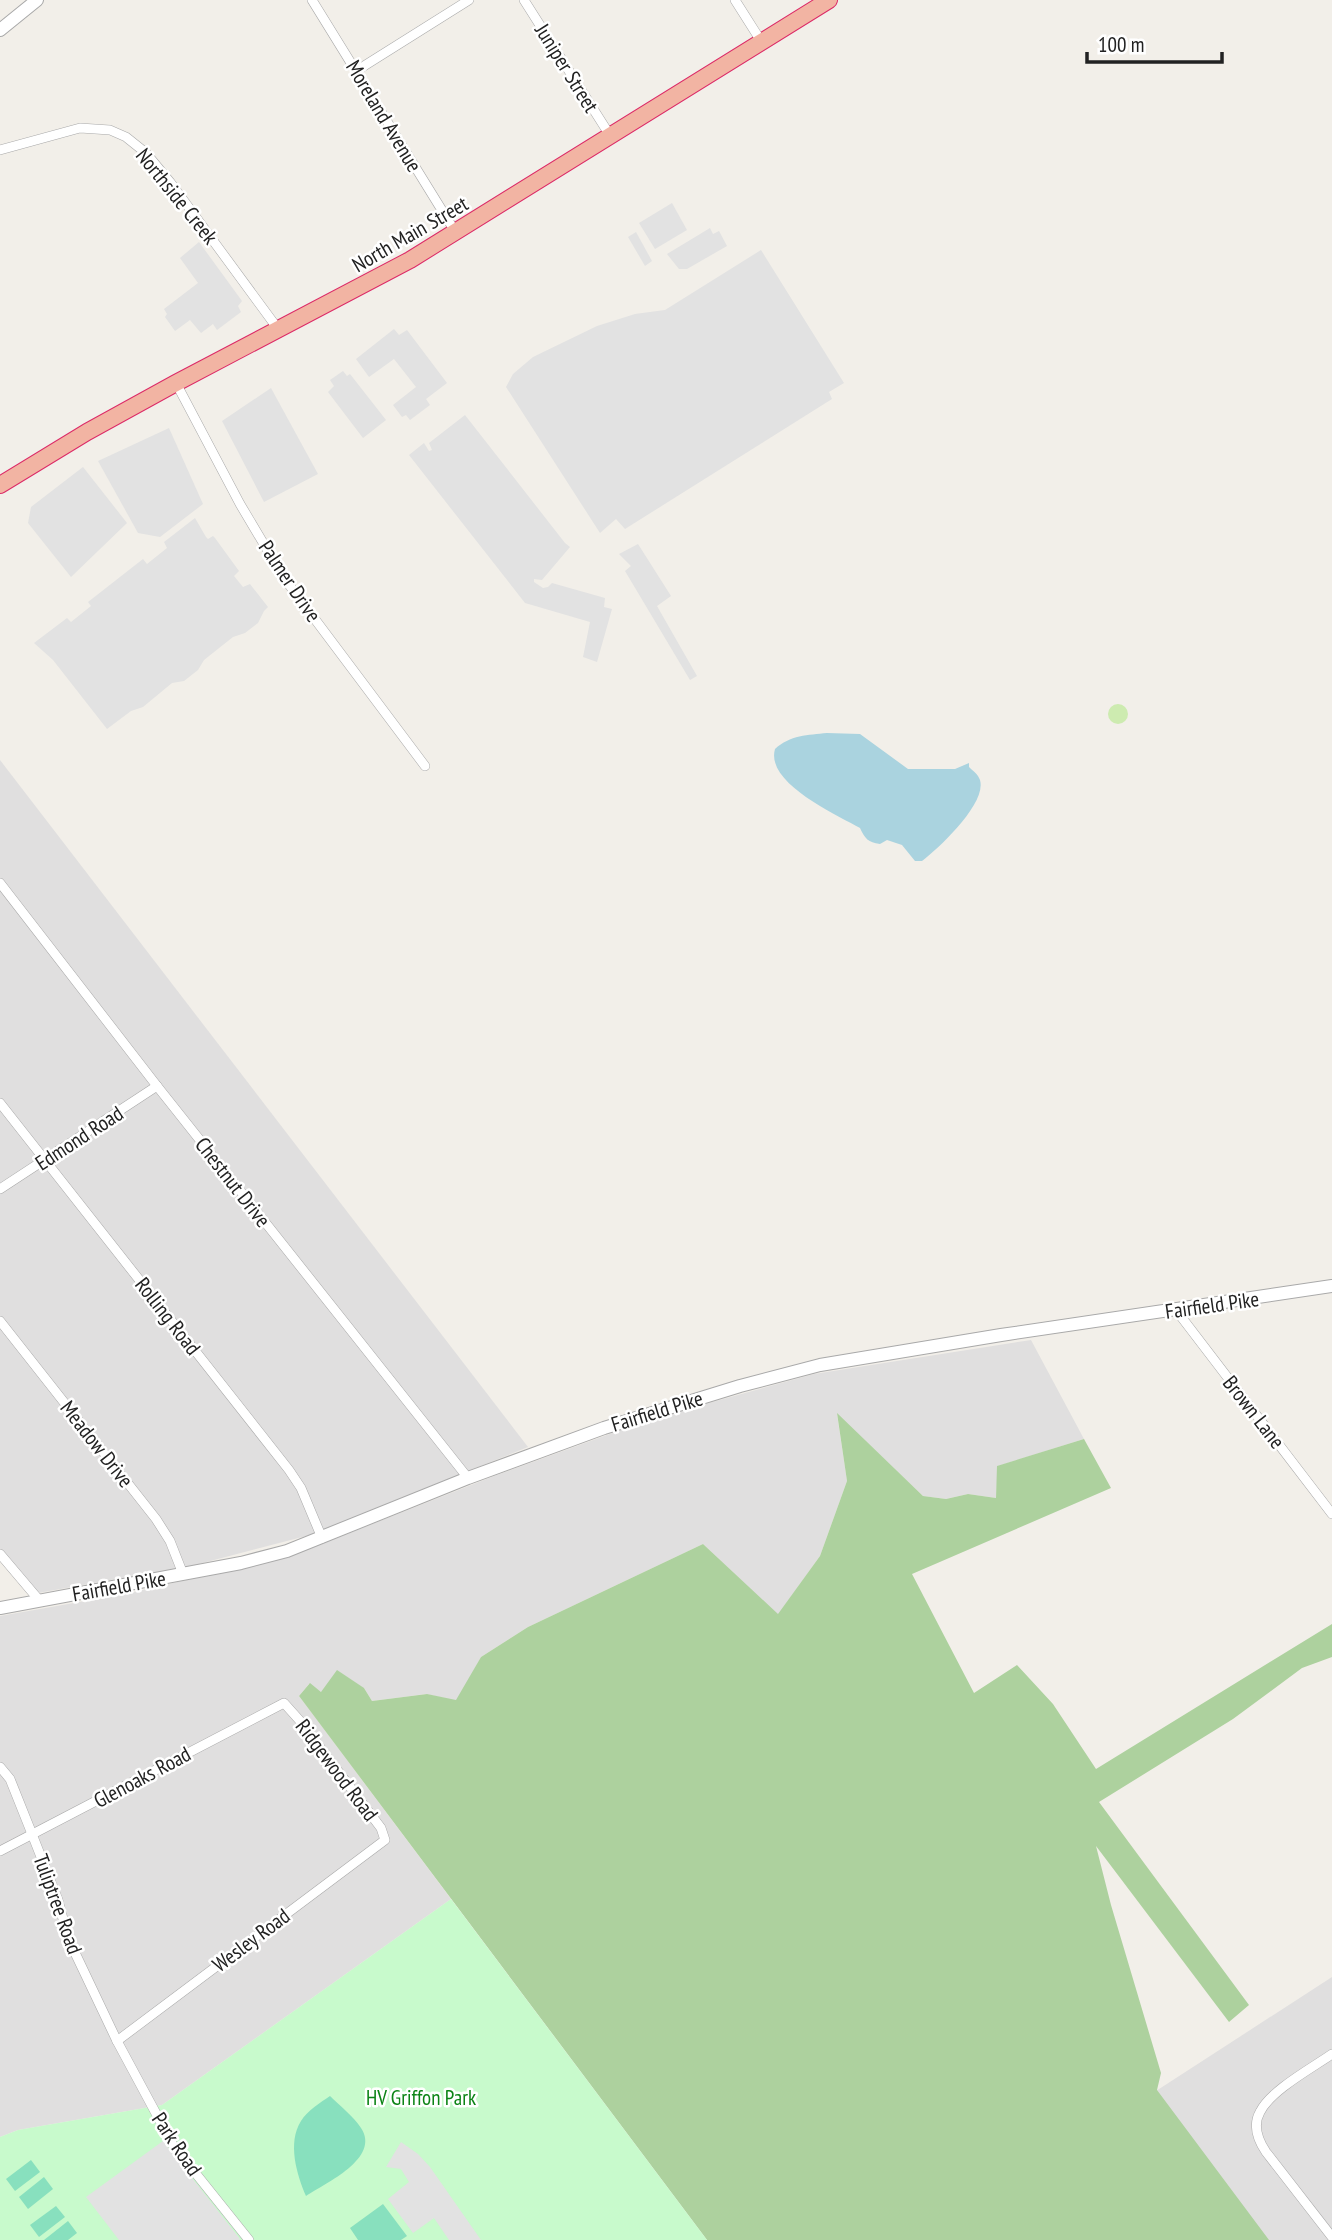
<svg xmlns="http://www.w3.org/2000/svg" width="1332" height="2240" viewBox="0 0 1332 2240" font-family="'PT Sans Narrow',sans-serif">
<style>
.residential{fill:#e0dfdf}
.grass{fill:#cdebb0}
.forest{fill:#add19e}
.park{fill:#c8facc}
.pitch{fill:#88e0be}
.parking{fill:#e2e2e2}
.water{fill:#aad3df}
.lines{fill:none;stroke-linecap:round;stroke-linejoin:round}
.minor-casing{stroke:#a9a9a9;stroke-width:10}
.tertiary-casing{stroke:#a9a9a9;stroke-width:14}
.trunk-casing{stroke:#dc2a67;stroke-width:18}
.minor{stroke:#fff;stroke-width:9}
.tertiary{stroke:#fff;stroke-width:12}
.trunk{stroke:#f2b4a3;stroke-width:16}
.labels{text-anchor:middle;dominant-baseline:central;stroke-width:5;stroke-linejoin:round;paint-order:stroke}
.street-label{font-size:21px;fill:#222;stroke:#fff}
.park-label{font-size:21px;fill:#0c8416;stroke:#fff}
</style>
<rect width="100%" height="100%" fill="#f2efe9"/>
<g class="residential">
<path d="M 0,760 L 528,1447 L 310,1535 L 195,1565 L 38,1593 L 0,1550 Z"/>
<path d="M 1031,1340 L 1084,1439 L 998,1466 L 996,1498 L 968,1494 L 946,1499 L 923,1496 L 837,1414 L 847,1481 L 820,1556 L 778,1615 L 703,1544 L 528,1627 L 481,1657 L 457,1701 L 426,1694 L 372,1701 L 364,1688 L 321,1692 L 309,1684 L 299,1696 L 451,1899 L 162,2105 L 18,2130 L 0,2137 L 0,1616 L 125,1594 L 291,1556 L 494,1476 L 651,1419 L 814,1374 Z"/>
<path d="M 1332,1977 L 1332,2240 L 1268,2240 L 1156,2091 Z"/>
</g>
<circle class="grass" cx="1118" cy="714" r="10"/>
<path class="forest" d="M 837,1413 L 923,1496 L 946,1499 L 968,1494 L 996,1498 L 997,1466 L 1084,1439 L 1111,1488 L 912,1574 L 974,1693 L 1017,1665 L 1053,1704 L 1096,1769 L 1332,1624 L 1332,1657 L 1302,1668 L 1233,1719 L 1099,1802 L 1249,2005 L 1229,2022 L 1096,1846 L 1111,1905 L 1161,2073 L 1157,2090 L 1269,2240 L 707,2240 L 299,1696 L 310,1683 L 321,1692 L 337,1670 L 364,1688 L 372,1701 L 427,1694 L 456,1700 L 481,1657 L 528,1627 L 703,1544 L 778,1614 L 820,1556 L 847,1481 Z"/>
<path class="park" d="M 451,1899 L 707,2240 L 0,2240 L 0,2137 L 18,2130 L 162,2105 Z"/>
<g class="pitch">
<path d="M 330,2096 C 340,2106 353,2116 361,2128 C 381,2158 326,2183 306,2196 C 297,2175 287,2143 301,2121 C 307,2111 321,2102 330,2096 Z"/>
<path d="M 31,2160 L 40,2172 L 15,2191 L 6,2179 Z"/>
<path d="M 44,2177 L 53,2189 L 28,2209 L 19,2197 Z"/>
<path d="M 383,2204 L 407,2236 L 401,2240 L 358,2240 L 350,2228 Z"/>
<path d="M 56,2206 L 65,2217 L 39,2237 L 30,2225 Z"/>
<path d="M 68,2221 L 77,2233 L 68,2240 L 44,2240 Z"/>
</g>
<g class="parking">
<path d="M 672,203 L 687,230 L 655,249 L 639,223 Z"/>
<path d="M 710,228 L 713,234 L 719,231 L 727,246 L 687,269 L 679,269 L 667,254 Z"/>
<path d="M 636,232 L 652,261 L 645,266 L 628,237 Z"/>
<path d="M 199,242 L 242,301 L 238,306 L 241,312 L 217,330 L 213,324 L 201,333 L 190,320 L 175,331 L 165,317 L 167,314 L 164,309 L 198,283 L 180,258 Z"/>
<path d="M 761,250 L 844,383 L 829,392 L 832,399 L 625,529 L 616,519 L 600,533 L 506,387 L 513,374 L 533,357 L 597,326 L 635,314 L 665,310 Z"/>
<path d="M 394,329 L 399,335 L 407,330 L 447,383 L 426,399 L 430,405 L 410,420 L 406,415 L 402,417 L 393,405 L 416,387 L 394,359 L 369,377 L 356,359 Z"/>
<path d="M 343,371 L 347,376 L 350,374 L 386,420 L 363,438 L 328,392 L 334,386 L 330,380 Z"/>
<path d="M 271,388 L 318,474 L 264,502 L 222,421 Z"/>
<path d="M 465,415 L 565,543 L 570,547 L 542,580 L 534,579 L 534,582 L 543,588 L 548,587 L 552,583 L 605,598 L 604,607 L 612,609 L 597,662 L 583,657 L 590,622 L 525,603 L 409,455 L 424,443 L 429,451 L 432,450 L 429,443 Z"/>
<path d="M 169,428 L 203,504 L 160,537 L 138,533 L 98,461 Z"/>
<path d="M 83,467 L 127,523 L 71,577 L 28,523 L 31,507 Z"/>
<path d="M 195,518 L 206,537 L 208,539 L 213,536 L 215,538 L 239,571 L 234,576 L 243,587 L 250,584 L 268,607 L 264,611 L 258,623 L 245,633 L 233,637 L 204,660 L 198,670 L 184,681 L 172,683 L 143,707 L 131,711 L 107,729 L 53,660 L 34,643 L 67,618 L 71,622 L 91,606 L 88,602 L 143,559 L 147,564 L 167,548 L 164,542 Z"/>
<path d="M 638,544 L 671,596 L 657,606 L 697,676 L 690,680 L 625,571 L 631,566 L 619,554 Z"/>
<path d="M 163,2141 L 240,2239 L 239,2240 L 119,2240 L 86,2197 Z"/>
<path d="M 401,2142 L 418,2154 L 430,2167 L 481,2240 L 449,2240 L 434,2218 L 413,2233 L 388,2199 L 409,2182 L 401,2169 L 386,2167 Z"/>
</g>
<path class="water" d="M 827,733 L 860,734 L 908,769 L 955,769 L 969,763 L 969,767 C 973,771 978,774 980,780 C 987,803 939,848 922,861 L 915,861 L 902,845 L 887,840 L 880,844 C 868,842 865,839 860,828 C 837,815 765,783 775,749 C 790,735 808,735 827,733 Z"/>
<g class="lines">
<defs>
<g id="minor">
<path d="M 312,0 L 456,233"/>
<path d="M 524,0 L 611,137"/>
<path d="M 735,0 L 761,41"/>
<path d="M 356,71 L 469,0"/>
<path d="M 0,150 L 80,128 L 110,130 L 126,137 L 146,153 L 170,182 L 278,329"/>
<path d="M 176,383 L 240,504 L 284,578 L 425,766"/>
<path d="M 0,883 L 157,1086 L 468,1478"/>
<path d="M 0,1103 L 289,1470 L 301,1488 L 322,1538"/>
<path d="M 0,1189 L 157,1086"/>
<path d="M 1176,1310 L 1332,1514"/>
<path d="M 0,1321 L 156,1519 L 170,1541 L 183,1574"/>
<path d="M 0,1554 L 39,1600"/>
<path d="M 0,1767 L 10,1779 L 32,1834 L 58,1900 L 68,1938 L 117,2041 L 173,2145 L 249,2240"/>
<path d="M 0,1851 L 284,1703 L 301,1722 L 381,1828 L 385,1840 L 117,2041"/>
<path d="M 1332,2054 C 1312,2068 1271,2090 1260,2112 C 1252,2126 1258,2140 1266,2152 L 1332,2237"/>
</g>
<g id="tertiary">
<path d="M 0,30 L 37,0"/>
<path d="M 0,1608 L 241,1563 L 287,1551 L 468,1478 L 604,1428 L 740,1386 L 820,1365 L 1001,1335 L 1332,1286"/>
</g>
<path id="trunk" d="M 0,485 L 87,432 L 176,383 L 410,260 L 829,0"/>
</defs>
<use href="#minor" class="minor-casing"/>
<use href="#tertiary" class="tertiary-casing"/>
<use href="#trunk" class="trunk-casing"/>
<use href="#minor" class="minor"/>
<use href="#tertiary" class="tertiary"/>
<use href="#trunk" class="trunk"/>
</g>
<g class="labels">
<g class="street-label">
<text transform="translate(567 68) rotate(58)">Juniper Street</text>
<text transform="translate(384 116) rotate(59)">Moreland Avenue</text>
<text transform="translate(177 196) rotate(51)">Northside Creek</text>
<text transform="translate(410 234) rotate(-30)">North Main Street</text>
<text transform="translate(290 581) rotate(56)">Palmer Drive</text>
<text transform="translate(79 1138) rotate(-33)">Edmond Road</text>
<text transform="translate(233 1182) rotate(52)">Chestnut Drive</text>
<text transform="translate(1212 1305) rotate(-8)">Fairfield Pike</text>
<text transform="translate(168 1316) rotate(52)">Rolling Road</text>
<text transform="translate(657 1411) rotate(-17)">Fairfield Pike</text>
<text transform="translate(1254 1412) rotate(52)">Brown Lane</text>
<text transform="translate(97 1444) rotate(52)">Meadow Drive</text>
<text transform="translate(119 1586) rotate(-10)">Fairfield Pike</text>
<text transform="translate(337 1770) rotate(53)">Ridgewood Road</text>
<text transform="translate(142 1777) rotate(-28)">Glenoaks Road</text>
<text transform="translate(58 1904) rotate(70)">Tuliptree Road</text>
<text transform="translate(251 1940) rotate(-37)">Wesley Road</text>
<text transform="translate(177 2144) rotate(56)">Park Road</text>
</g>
<g class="park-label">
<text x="421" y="2097">HV Griffon Park</text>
</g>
</g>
<path d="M1087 52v10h135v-10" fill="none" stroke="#222222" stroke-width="3.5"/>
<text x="1098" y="52" font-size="21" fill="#222222" stroke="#ffffff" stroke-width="5" paint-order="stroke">100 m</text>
</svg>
